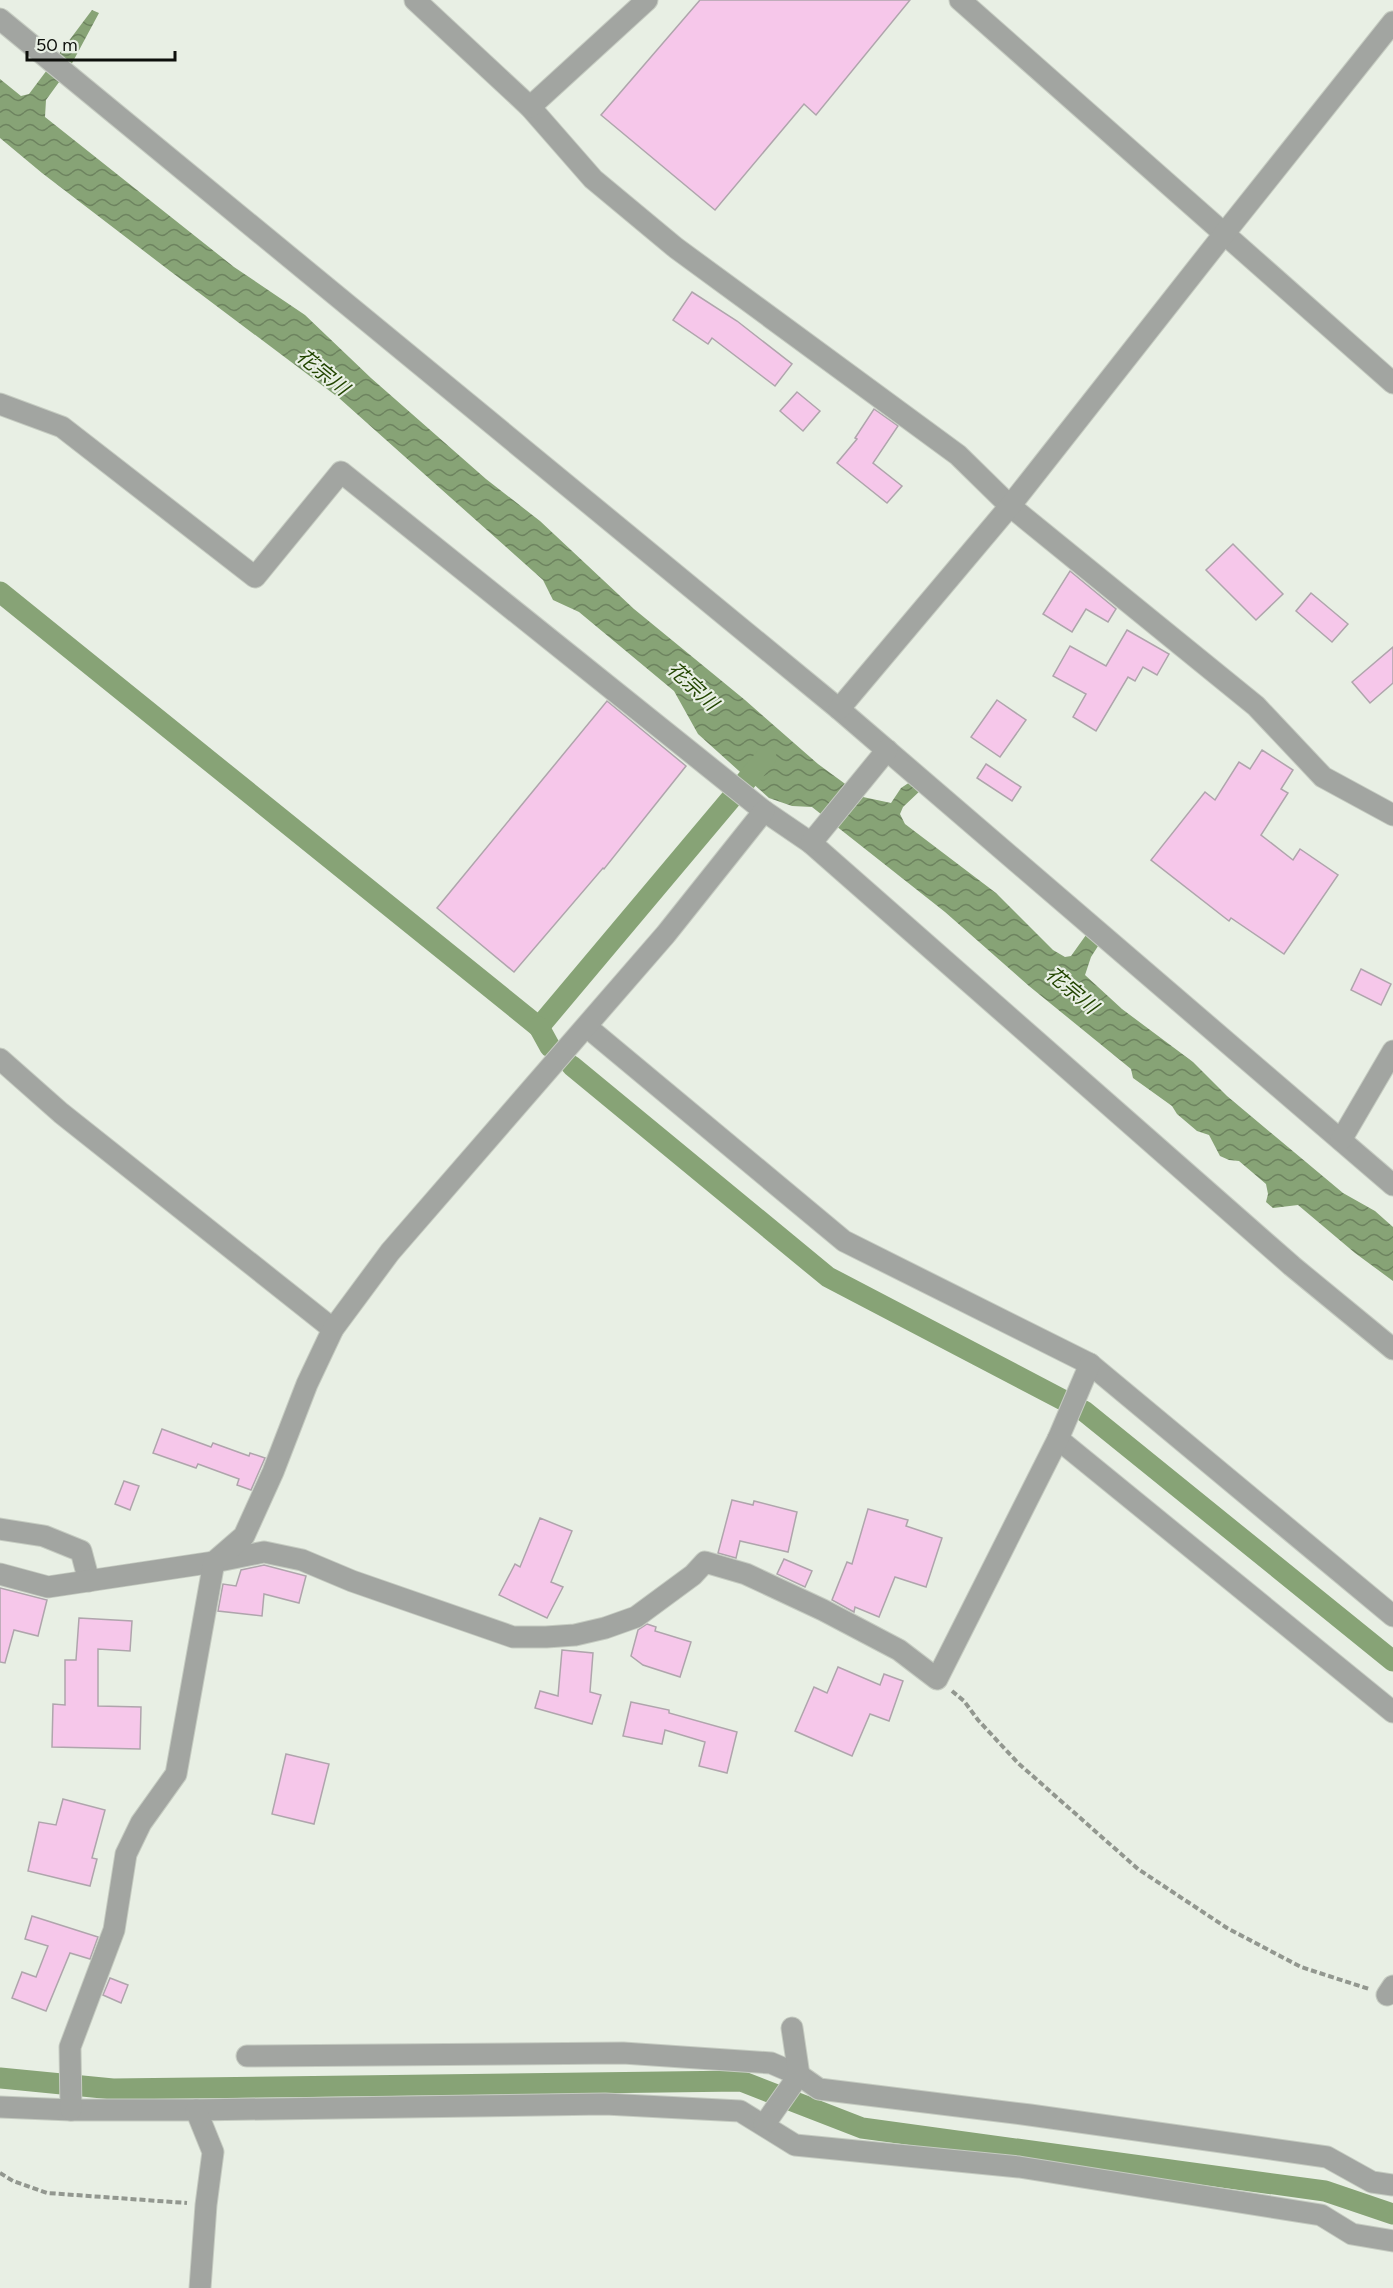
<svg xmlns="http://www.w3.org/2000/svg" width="1393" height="2288" viewBox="0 0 1393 2288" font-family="Figtree,'Noto Sans JP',sans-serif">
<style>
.water{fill:url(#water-waves)}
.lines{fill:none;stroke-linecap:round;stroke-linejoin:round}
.canal{stroke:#87a376;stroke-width:21}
.building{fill:#f6c7ea;stroke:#afa5ac;stroke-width:1.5}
.minor-casing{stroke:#c5cbc1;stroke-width:23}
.path{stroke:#92978f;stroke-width:4;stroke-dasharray:6 3;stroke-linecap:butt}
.minor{stroke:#a2a5a1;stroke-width:21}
.labels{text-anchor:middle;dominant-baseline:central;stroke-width:4.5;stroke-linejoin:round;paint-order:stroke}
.water-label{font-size:20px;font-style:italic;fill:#224500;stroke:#e8efe4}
</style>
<defs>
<pattern id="water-waves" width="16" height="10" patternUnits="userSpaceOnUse" patternTransform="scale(1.5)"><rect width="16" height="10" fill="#87a376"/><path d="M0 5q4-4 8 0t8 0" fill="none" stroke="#6d835f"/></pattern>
</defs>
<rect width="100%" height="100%" fill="#e8efe4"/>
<path class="water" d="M 92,10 L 99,13 L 70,67 L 46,100 L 45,117 L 234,267 L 305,315 L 371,378 L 486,479 L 540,521 L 634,609 L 745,700 L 818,764 L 863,797 L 891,803 L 901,788 L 910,782 L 922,789 L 903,807 L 900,814 L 905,824 L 996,893 L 1053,950 L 1065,957 L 1071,956 L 1086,935 L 1100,943 L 1091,957 L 1085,975 L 1122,1009 L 1193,1062 L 1227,1096 L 1343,1193 L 1375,1211 L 1393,1227 L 1393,1281 L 1355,1253 L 1298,1205 L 1273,1208 L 1266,1202 L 1268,1194 L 1266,1184 L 1239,1161 L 1229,1160 L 1220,1156 L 1209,1135 L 1197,1131 L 1177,1114 L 1172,1106 L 1133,1078 L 1131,1069 L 1029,986 L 945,912 L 812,807 L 792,806 L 769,798 L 698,734 L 674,691 L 579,612 L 553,600 L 543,580 L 339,398 L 170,271 L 42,173 L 0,138 L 0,79 L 21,96 L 29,94 Z"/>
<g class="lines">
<g class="canal">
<path d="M 0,592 L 539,1027 L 766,757"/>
<path d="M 539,1027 L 550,1047"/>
<path d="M 572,1066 L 828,1277 L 1063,1400"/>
<path d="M 1084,1411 L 1393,1661"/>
<path d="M 0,2078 L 113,2089 L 741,2081 L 862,2128 L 1325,2191 L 1393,2214"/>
</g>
</g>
<g class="building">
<path d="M 700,0 L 910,0 L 816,115 L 804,104 L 715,210 L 601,115 Z"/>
<path d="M 692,292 L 737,321 L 792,364 L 775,386 L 712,338 L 708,344 L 673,320 Z"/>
<path d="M 797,392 L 820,411 L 803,431 L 780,411 Z"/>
<path d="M 874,409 L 898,426 L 873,463 L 902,486 L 887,503 L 837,463 L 857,439 L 855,438 Z"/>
<path d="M 1233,544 L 1283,594 L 1256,620 L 1206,570 Z"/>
<path d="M 1070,571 L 1116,609 L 1108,622 L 1086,609 L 1072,632 L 1043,614 Z"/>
<path d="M 1311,593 L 1348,624 L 1332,642 L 1296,611 Z"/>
<path d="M 1127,630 L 1169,654 L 1157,675 L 1143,667 L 1135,681 L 1128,677 L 1096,731 L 1073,717 L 1086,694 L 1053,676 L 1070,646 L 1106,666 Z"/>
<path d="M 1393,647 L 1393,683 L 1370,703 L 1352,682 Z"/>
<path d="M 997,700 L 1026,720 L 1000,757 L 971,737 Z"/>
<path d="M 607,701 L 686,766 L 604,869 L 603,868 L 514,972 L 437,908 Z"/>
<path d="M 1262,750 L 1293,770 L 1281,789 L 1288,793 L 1261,835 L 1293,860 L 1300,849 L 1338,875 L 1284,954 L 1231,918 L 1229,921 L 1151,860 L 1205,792 L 1215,800 L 1239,762 L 1250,769 Z"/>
<path d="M 986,764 L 1021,787 L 1012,801 L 977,778 Z"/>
<path d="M 1361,969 L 1391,984 L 1381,1005 L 1351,990 Z"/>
<path d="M 162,1429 L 211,1447 L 213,1443 L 249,1456 L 250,1453 L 265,1458 L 251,1490 L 237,1485 L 239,1479 L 198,1464 L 196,1468 L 153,1453 Z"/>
<path d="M 124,1481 L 139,1486 L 130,1510 L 115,1504 Z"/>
<path d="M 732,1500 L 753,1505 L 754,1501 L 797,1512 L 788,1552 L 740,1541 L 736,1558 L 718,1553 Z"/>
<path d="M 868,1509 L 908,1520 L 906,1526 L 942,1538 L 926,1587 L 895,1577 L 879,1617 L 855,1607 L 854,1612 L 832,1600 L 847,1562 L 852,1564 Z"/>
<path d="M 540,1518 L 572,1531 L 551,1582 L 563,1587 L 547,1618 L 499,1595 L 515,1564 L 520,1567 Z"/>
<path d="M 784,1559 L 812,1571 L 805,1587 L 777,1574 Z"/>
<path d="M 264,1565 L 306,1576 L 299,1603 L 264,1594 L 262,1616 L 218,1611 L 223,1584 L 236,1586 L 241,1570 Z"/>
<path d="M 0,1588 L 47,1600 L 38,1636 L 14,1630 L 5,1663 L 0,1662 Z"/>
<path d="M 79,1618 L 132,1621 L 130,1651 L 98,1649 L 98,1706 L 141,1707 L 140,1749 L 52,1747 L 53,1704 L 65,1705 L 65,1660 L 76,1660 Z"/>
<path d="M 647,1624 L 656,1627 L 655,1631 L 691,1642 L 680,1677 L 643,1665 L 631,1656 L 638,1630 Z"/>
<path d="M 562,1650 L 593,1653 L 590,1692 L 601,1695 L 592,1724 L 535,1708 L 540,1691 L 558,1696 Z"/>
<path d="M 838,1667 L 880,1685 L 884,1674 L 903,1681 L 889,1721 L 870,1714 L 852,1756 L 795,1731 L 814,1687 L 827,1693 Z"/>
<path d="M 631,1702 L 669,1710 L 669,1713 L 737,1732 L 727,1773 L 699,1766 L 705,1742 L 665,1730 L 662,1744 L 623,1736 Z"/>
<path d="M 286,1754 L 329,1764 L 314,1824 L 272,1814 Z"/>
<path d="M 63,1799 L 105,1810 L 92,1858 L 97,1859 L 90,1886 L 28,1871 L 39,1822 L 56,1825 Z"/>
<path d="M 32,1916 L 98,1937 L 90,1959 L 70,1953 L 46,2011 L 12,1998 L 22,1972 L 36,1977 L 48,1946 L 25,1939 Z"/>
<path d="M 110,1978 L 128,1985 L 121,2003 L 103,1995 Z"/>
</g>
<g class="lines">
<defs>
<g id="minor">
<path d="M 415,0 L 530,107 L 593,179 L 676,248 L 958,455 L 1010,506 L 1256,706 L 1323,777 L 1393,815"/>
<path d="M 960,0 L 1393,383"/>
<path d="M 0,19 L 839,709 L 1393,1185"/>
<path d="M 530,107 L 647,0"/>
<path d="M 0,404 L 62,427 L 255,577 L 341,472 L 764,811 L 811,843 L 1292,1266 L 1393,1349"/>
<path d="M 839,709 L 1010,506 L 1224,234 L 1393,22"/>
<path d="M 811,843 L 887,750"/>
<path d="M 587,1027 L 844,1241 L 1090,1364 L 1393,1616"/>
<path d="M 0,1059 L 61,1113 L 333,1329"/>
<path d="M 1341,1140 L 1393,1051"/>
<path d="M 1058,1439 L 1393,1712"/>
<path d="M 0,1529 L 44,1536 L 81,1551 L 89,1581"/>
<path d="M 0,1574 L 48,1587 L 214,1562 L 264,1552 L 302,1560 L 352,1581 L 513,1637 L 546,1637 L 575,1635 L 605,1628 L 636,1617 L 693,1575 L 705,1562 L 746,1574 L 823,1610 L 899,1650 L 937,1679 L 1058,1439 L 1090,1364"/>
<path d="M 1387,1995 L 1393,1986"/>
<path d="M 247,2056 L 623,2053 L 771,2063 L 799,2075 L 819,2089 L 1030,2115 L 1327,2157 L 1372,2182 L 1393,2185"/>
<path d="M 0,2107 L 71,2110 L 196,2110 L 605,2104 L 740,2111 L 795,2145 L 1019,2167 L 1321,2215 L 1352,2234 L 1393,2241"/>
<path d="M 71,2110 L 70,2047 L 114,1930 L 126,1854 L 141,1823 L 176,1774 L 214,1562 L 244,1536 L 273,1472 L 307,1384 L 333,1329 L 390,1252 L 666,934 L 764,811"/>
<path d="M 196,2110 L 213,2152 L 206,2205 L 200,2288"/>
<path d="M 764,2125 L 799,2075 L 792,2028"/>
</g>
</defs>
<use href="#minor" class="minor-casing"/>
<g class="path">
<path d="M 952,1691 L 964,1701 L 978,1720 L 1018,1763 L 1138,1869 L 1227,1928 L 1301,1967 L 1369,1989"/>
<path d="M 0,2173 L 13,2181 L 47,2193 L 187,2203"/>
</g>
<use href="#minor" class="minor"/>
</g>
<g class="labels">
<g class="water-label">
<text transform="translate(323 372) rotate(39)">花宗川</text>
<text transform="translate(693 686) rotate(43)">花宗川</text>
<text transform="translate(1072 990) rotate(40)">花宗川</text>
</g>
</g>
<path d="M27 51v9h148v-9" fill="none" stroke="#0d0f0b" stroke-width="3"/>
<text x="36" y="51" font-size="18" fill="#0d0f0b" stroke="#e8efe4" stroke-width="4.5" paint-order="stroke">50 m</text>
</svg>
